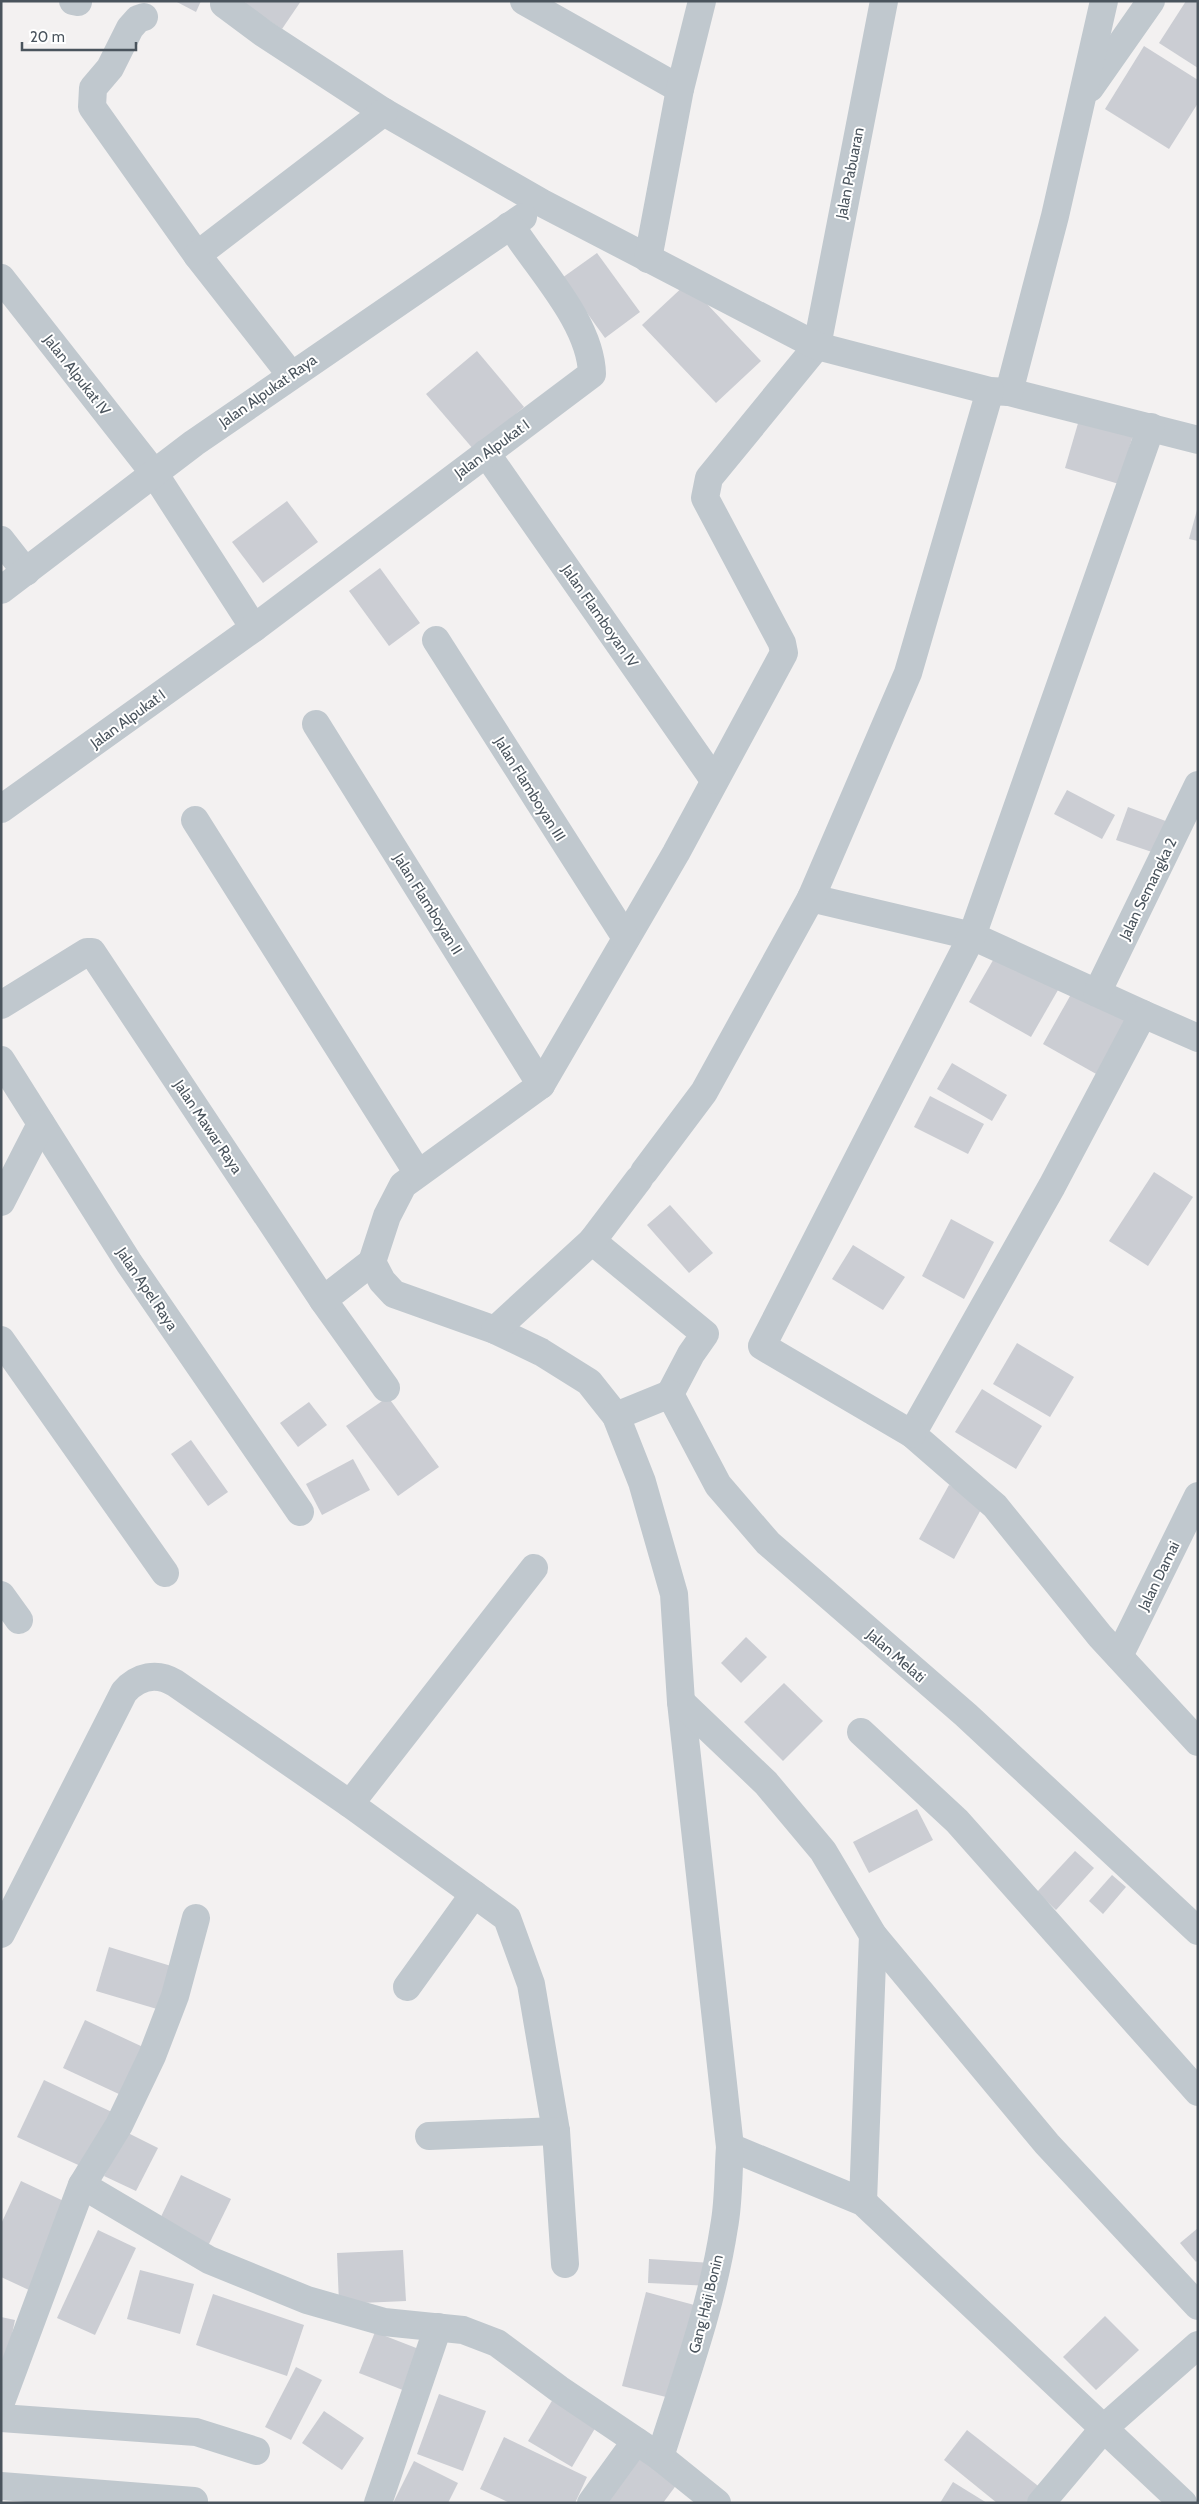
<svg xmlns="http://www.w3.org/2000/svg" width="1199" height="2504" viewBox="0 0 1199 2504" font-family="Cabin,sans-serif">
<style>
.building{fill:#cbcdd3}
.lines{fill:none;stroke-linecap:round;stroke-linejoin:round}
.minor{stroke:#c0c8ce;stroke-width:28}
.labels{text-anchor:middle;dominant-baseline:central;stroke-width:4;stroke-linejoin:round;paint-order:stroke}
.street-label{font-size:15px;fill:#4a545d;stroke:#fff}
</style>
<rect width="100%" height="100%" fill="#f3f1f1"/>
<g class="building">
<path d="M 175,1 L 201,1 L 196,12 Z"/>
<path d="M 246,1 L 301,1 L 282,29 L 244,5 Z"/>
<path d="M 1186,1 L 1198,1 L 1198,68 L 1159,43 Z"/>
<path d="M 1144,46 L 1198,80 L 1198,103 L 1169,149 L 1105,109 Z"/>
<path d="M 597,253 L 640,312 L 605,338 L 562,278 Z"/>
<path d="M 687,283 L 761,361 L 716,403 L 642,325 Z"/>
<path d="M 477,351 L 524,407 L 474,450 L 426,394 Z"/>
<path d="M 1081,413 L 1135,428 L 1119,484 L 1065,468 Z"/>
<path d="M 287,501 L 318,542 L 263,583 L 232,542 Z"/>
<path d="M 1197,510 L 1198,510 L 1198,541 L 1189,539 Z"/>
<path d="M 380,568 L 420,623 L 389,646 L 349,591 Z"/>
<path d="M 1067,790 L 1115,815 L 1102,839 L 1054,814 Z"/>
<path d="M 1128,807 L 1171,823 L 1161,855 L 1116,840 Z"/>
<path d="M 996,955 L 1058,990 L 1031,1037 L 969,1002 Z"/>
<path d="M 1074,989 L 1129,1020 L 1098,1075 L 1043,1044 Z"/>
<path d="M 952,1063 L 1007,1095 L 992,1121 L 937,1089 Z"/>
<path d="M 930,1096 L 984,1124 L 968,1154 L 914,1127 Z"/>
<path d="M 1154,1172 L 1193,1197 L 1148,1266 L 1109,1241 Z"/>
<path d="M 670,1205 L 713,1253 L 689,1273 L 647,1225 Z"/>
<path d="M 951,1219 L 994,1242 L 964,1299 L 922,1276 Z"/>
<path d="M 853,1245 L 905,1277 L 883,1310 L 832,1279 Z"/>
<path d="M 1017,1343 L 1074,1377 L 1050,1417 L 993,1384 Z"/>
<path d="M 982,1389 L 1042,1426 L 1016,1469 L 955,1432 Z"/>
<path d="M 388,1397 L 439,1467 L 398,1496 L 346,1426 Z"/>
<path d="M 309,1402 L 327,1425 L 298,1447 L 280,1423 Z"/>
<path d="M 191,1440 L 228,1492 L 208,1506 L 171,1454 Z"/>
<path d="M 353,1459 L 370,1490 L 322,1515 L 306,1484 Z"/>
<path d="M 949,1485 L 984,1504 L 954,1559 L 919,1539 Z"/>
<path d="M 746,1637 L 767,1657 L 741,1683 L 721,1663 Z"/>
<path d="M 784,1683 L 823,1721 L 783,1761 L 744,1722 Z"/>
<path d="M 917,1809 L 933,1840 L 869,1873 L 853,1842 Z"/>
<path d="M 1075,1851 L 1094,1868 L 1056,1910 L 1037,1892 Z"/>
<path d="M 1112,1875 L 1126,1887 L 1103,1914 L 1089,1901 Z"/>
<path d="M 109,1947 L 171,1966 L 157,2009 L 96,1991 Z"/>
<path d="M 85,2020 L 143,2047 L 121,2095 L 63,2068 Z"/>
<path d="M 44,2080 L 114,2113 L 87,2169 L 17,2137 Z"/>
<path d="M 126,2132 L 158,2148 L 136,2191 L 104,2176 Z"/>
<path d="M 181,2175 L 231,2199 L 208,2246 L 158,2223 Z"/>
<path d="M 21,2181 L 68,2203 L 29,2290 L 1,2277 L 1,2224 Z"/>
<path d="M 1198,2228 L 1198,2260 L 1196,2262 L 1180,2243 Z"/>
<path d="M 98,2230 L 136,2248 L 95,2335 L 57,2318 Z"/>
<path d="M 403,2250 L 406,2301 L 339,2304 L 337,2253 Z"/>
<path d="M 649,2259 L 712,2263 L 711,2286 L 648,2283 Z"/>
<path d="M 140,2270 L 194,2284 L 180,2334 L 127,2319 Z"/>
<path d="M 646,2292 L 698,2306 L 674,2399 L 622,2386 Z"/>
<path d="M 213,2294 L 304,2325 L 287,2376 L 196,2345 Z"/>
<path d="M 1105,2316 L 1139,2350 L 1096,2390 L 1063,2357 Z"/>
<path d="M 1,2317 L 15,2320 L 2,2382 L 1,2382 Z"/>
<path d="M 375,2332 L 424,2351 L 408,2392 L 359,2373 Z"/>
<path d="M 296,2367 L 322,2380 L 291,2440 L 265,2427 Z"/>
<path d="M 439,2394 L 486,2411 L 463,2471 L 417,2454 Z"/>
<path d="M 556,2394 L 600,2420 L 572,2467 L 528,2441 Z"/>
<path d="M 324,2411 L 364,2438 L 342,2470 L 302,2443 Z"/>
<path d="M 967,2430 L 1042,2489 L 1031,2503 L 997,2503 L 944,2460 Z"/>
<path d="M 504,2437 L 587,2477 L 575,2503 L 510,2503 L 480,2489 Z"/>
<path d="M 643,2453 L 680,2480 L 663,2503 L 606,2503 Z"/>
<path d="M 414,2461 L 458,2483 L 448,2503 L 393,2503 Z"/>
<path d="M 953,2482 L 987,2503 L 940,2503 Z"/>
</g>
<g class="lines">
<g class="minor">
<path d="M 73,1 L 78,2"/>
<path d="M 524,1 L 680,89"/>
<path d="M 884,1 L 817,346 L 709,478 L 705,498 L 782,643 L 784,653 L 676,853 L 541,1085 L 403,1185 L 387,1216 L 372,1262 L 382,1281 L 394,1294 L 495,1330 L 541,1352 L 589,1382 L 616,1416 L 642,1482 L 674,1594 L 681,1702 L 730,2147 L 863,2202 L 1183,2503"/>
<path d="M 224,4 L 263,33 L 384,112 L 542,203 L 817,346 L 990,391 L 1009,392 L 1198,440"/>
<path d="M 144,17 L 138,19 L 130,28 L 110,68 L 93,88 L 92,107 L 197,255 L 291,375"/>
<path d="M 1090,88 L 1151,1"/>
<path d="M 197,255 L 384,112"/>
<path d="M 648,259 L 680,89 L 702,1"/>
<path d="M 1,278 L 154,473 L 254,628"/>
<path d="M 1009,392 L 1055,216 L 1104,1"/>
<path d="M 486,453 L 714,780"/>
<path d="M 1,540 L 26,572"/>
<path d="M 1,590 L 194,443 L 523,217"/>
<path d="M 436,640 L 626,938"/>
<path d="M 316,724 L 541,1085"/>
<path d="M 1,809 L 254,628 L 592,374 C 591,326 545,276 518,236 L 509,226"/>
<path d="M 195,820 L 417,1172"/>
<path d="M 811,898 L 972,936 L 1143,1014"/>
<path d="M 1097,993 L 1198,785"/>
<path d="M 1,1005 L 87,952 L 92,952 L 323,1300 L 386,1388"/>
<path d="M 1198,1038 L 1143,1014 L 1052,1186 L 912,1434 L 995,1506 L 1100,1636 L 1198,1742"/>
<path d="M 1,1060 L 129,1263 L 300,1512"/>
<path d="M 644,1172 L 704,1092 L 811,898 L 908,673 L 990,391"/>
<path d="M 1,1202 L 41,1124"/>
<path d="M 592,1241 L 705,1334 L 691,1354 L 670,1394"/>
<path d="M 323,1300 L 372,1262"/>
<path d="M 495,1330 L 592,1241 L 639,1179"/>
<path d="M 1,1340 L 165,1573"/>
<path d="M 616,1416 L 670,1394 L 718,1485 L 768,1543 L 966,1715 L 1198,1931"/>
<path d="M 912,1434 L 762,1346 L 972,936 L 1151,427"/>
<path d="M 1,1595 L 19,1620"/>
<path d="M 1119,1656 L 1198,1496"/>
<path d="M 681,1702 L 766,1783 L 823,1851 L 873,1935 L 1047,2144 L 1198,2306"/>
<path d="M 861,1732 L 957,1821 L 1198,2092"/>
<path d="M 350,1804 L 534,1568"/>
<path d="M 1,1934 L 124,1692 C 138,1676 157,1672 175,1683 L 350,1804 L 507,1918 L 531,1984 L 556,2131 L 565,2264"/>
<path d="M 407,1987 L 474,1894"/>
<path d="M 429,2136 L 556,2131"/>
<path d="M 82,2185 L 209,2260 L 307,2300 L 384,2322 L 463,2330 L 497,2343 L 559,2389 L 660,2457 L 717,2503"/>
<path d="M 863,2202 L 873,1935"/>
<path d="M 1,2402 L 82,2185 L 119,2125 L 152,2056 L 175,1996 L 196,1918"/>
<path d="M 1,2418 L 196,2432 L 256,2451"/>
<path d="M 660,2457 C 684,2381 712,2306 724,2227 C 729,2201 728,2173 730,2147"/>
<path d="M 1,2486 L 194,2501"/>
<path d="M 378,2503 L 438,2327"/>
<path d="M 591,2503 L 636,2441"/>
<path d="M 1041,2503 L 1105,2427 L 1198,2345"/>
</g>
</g>
<g class="labels">
<g class="street-label">
<text transform="translate(850 173) rotate(-79)">Jalan Pabuaran</text>
<text transform="translate(77 375) rotate(52)">Jalan Alpukat IV</text>
<text transform="translate(268 391) rotate(-35)">Jalan Alpukat Raya</text>
<text transform="translate(492 449) rotate(-36)">Jalan Alpukat I</text>
<text transform="translate(600 616) rotate(55)">Jalan Flamboyan IV</text>
<text transform="translate(128 719) rotate(-36)">Jalan Alpukat I</text>
<text transform="translate(530 789) rotate(58)">Jalan Flamboyan III</text>
<text transform="translate(1148 889) rotate(-64)">Jalan Semangka 2</text>
<text transform="translate(428 904) rotate(58)">Jalan Flamboyan II</text>
<text transform="translate(208 1127) rotate(56)">Jalan Mawar Raya</text>
<text transform="translate(147 1289) rotate(56)">Jalan Apel Raya</text>
<text transform="translate(1159 1576) rotate(-64)">Jalan Damai</text>
<text transform="translate(896 1656) rotate(41)">Jalan Melati</text>
<text transform="translate(706 2304) rotate(-76)">Gang Haji Bonin</text>
</g>
</g>
<rect width="1199" height="2504" fill="none" stroke="#4a545d" stroke-width="5"/>
<path d="M22 42v8h114v-8" fill="none" stroke="#4a545d" stroke-width="2.5"/>
<text x="30" y="42" font-size="15" fill="#4a545d" stroke="#ffffff" stroke-width="4" paint-order="stroke">20 m</text>
</svg>
